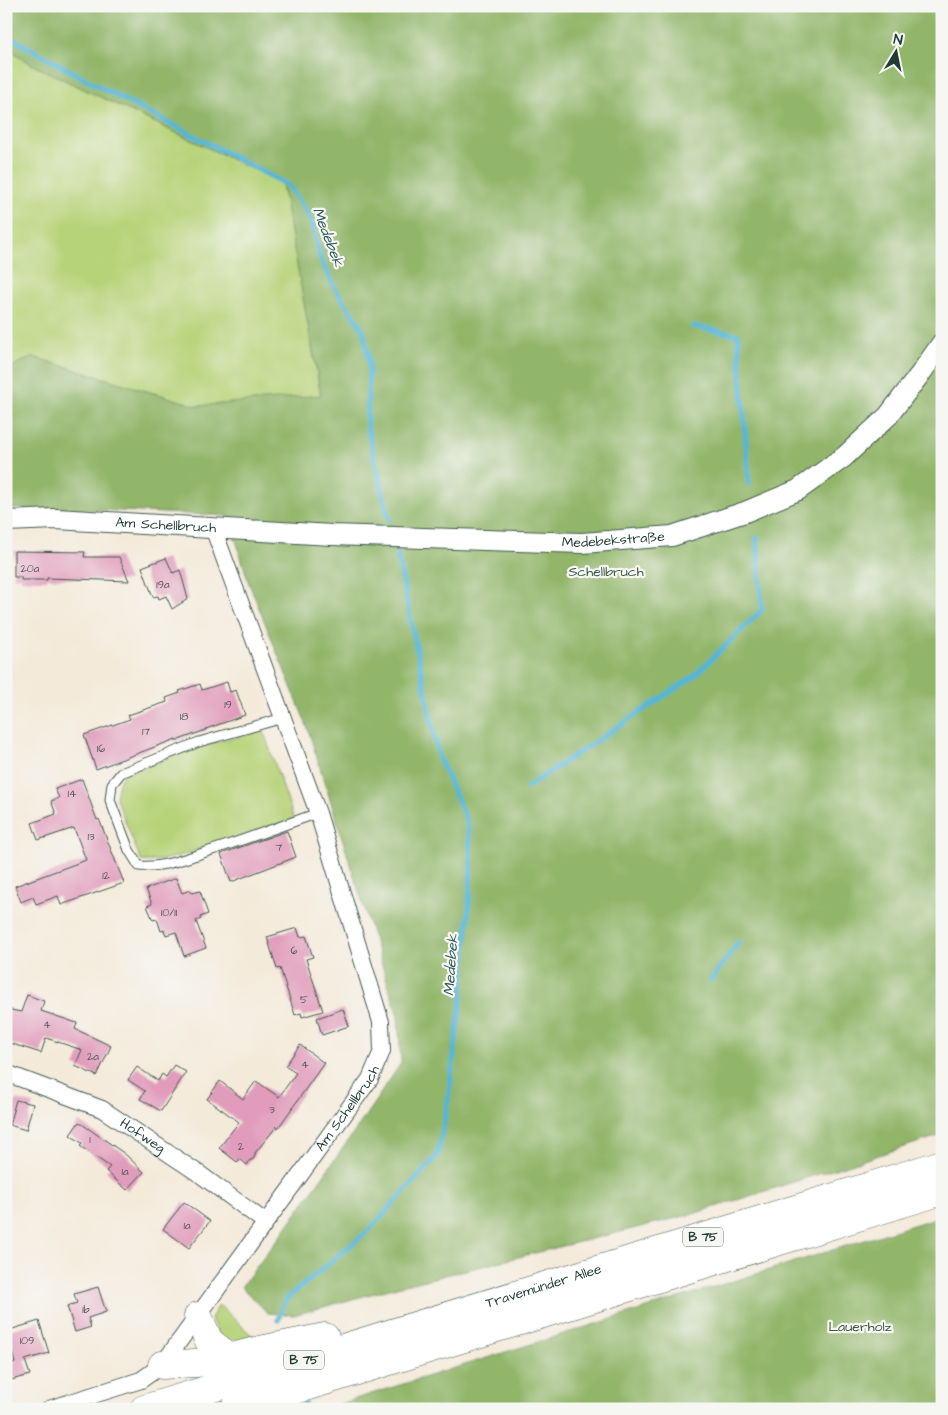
<svg xmlns="http://www.w3.org/2000/svg" width="948" height="1415" viewBox="0 0 948 1415" font-family="'Architects Daughter',sans-serif">
<style>
.green{fill:#b7d379;stroke:#6b8856}
.forest{fill:#91b569;stroke:#58794e}
.lines{fill:none;stroke-linecap:round;stroke-linejoin:round}
.stream{stroke:#56b6d4;stroke-width:5.5}
.building{fill:#e19cbb}
.service-casing{stroke:#3f574d;stroke-width:11}
.minor-casing{stroke:#3f574d;stroke-width:18}
.tertiary-casing{stroke:#3f574d;stroke-width:22}
.trunk-casing{stroke:#3f574d;stroke-width:29}
.service{stroke:#fff;stroke-width:9}
.minor{stroke:#fff;stroke-width:16}
.tertiary{stroke:#fff;stroke-width:20}
.trunk{stroke:#fff;stroke-width:28}
.labels{text-anchor:middle;dominant-baseline:central;stroke-width:4.5;stroke-linejoin:round;paint-order:stroke}
.number-label{font-size:11px;fill:#505556}
.shield{fill:#f6f6f2;stroke:#60746d;stroke-width:1}
.shield-label{font-size:12px;font-weight:bold;fill:#1f3d34}
.street-label{font-size:14px;fill:#1f3d34;stroke:#f6f6f2}
.park-label{font-size:14px;fill:#3d5b42;stroke:#f6f6f2}
.water-label{font-size:15px;font-style:italic;fill:#2d5b5c;stroke:#f6f6f2}
</style>
<rect width="100%" height="100%" fill="#f6f6f2"/>
<filter id="ink" filterUnits="userSpaceOnUse"><feTurbulence type="fractalNoise" baseFrequency=".02" numOctaves="2"/><feDisplacementMap in="SourceGraphic" scale="10" xChannelSelector="R" yChannelSelector="G"/><feConvolveMatrix kernelMatrix="1 2 1 2 8 2 1 2 1" color-interpolation-filters="sRGB"/></filter>
<filter id="wash" filterUnits="userSpaceOnUse"><feTurbulence type="fractalNoise" baseFrequency=".0096" numOctaves="4" result="noise"/><feDisplacementMap in="SourceGraphic" scale="20" xChannelSelector="R" yChannelSelector="G"/><feGaussianBlur stdDeviation="1.12" result="paint"/><feColorMatrix in="noise" values="0 0 0 0 0 0 0 0 0 0 0 0 0 0 0 0 0 1.4 0 .05"/><feComposite in="paint" operator="in"/></filter>
<g filter="url(#wash)">
<rect width="100%" height="100%" fill="#f4eada"/>
<g class="green">
<path d="M 6,47 L 33,65 L 282,183 L 321,396 L 197,406 L 33,357 L 6,369 Z"/>
<path d="M 263,730 L 294,819 C 263,829 233,840 202,849 C 182,855 162,863 141,861 L 116,798 L 119,782 L 124,774 L 201,746 Z"/>
<path d="M 219,1305 L 259,1342 L 232,1349 L 221,1342 L 211,1318 Z"/>
</g>
<g class="forest">
<path d="M 6,6 L 942,6 L 942,1135 L 693,1214 L 397,1287 L 294,1315 L 268,1313 L 241,1287 L 281,1235 L 353,1134 L 401,1063 L 398,1016 L 307,726 L 248,581 L 229,516 L 56,508 L 6,509 L 6,369 L 33,357 L 197,406 L 321,395 L 282,183 L 33,65 L 6,47 Z"/>
<path d="M 942,1216 L 942,1409 L 323,1409 Z"/>
</g>
<g class="lines">
<g class="stream">
<path d="M 6,35 L 94,84 L 288,185 L 309,216 L 321,260 L 333,285 L 363,330 L 369,361 L 367,427 L 389,519"/>
<path d="M 693,326 L 738,335 L 749,484"/>
<path d="M 527,787 L 693,677 L 762,610 L 757,537"/>
<path d="M 711,980 L 738,943"/>
<path d="M 278,1320 L 285,1300 L 368,1231 L 437,1156 L 447,1107 L 461,1002 L 469,907 L 471,859 L 468,824 L 439,758 L 397,553"/>
<path d="M 304,1409 L 305,1404"/>
</g>
</g>
<g id="blocks">
<g class="building">
<path d="M 14,551 L 85,552 L 84,557 L 119,557 L 129,581 L 47,578 L 47,580 L 21,580 L 21,577 L 14,577 Z"/>
<path d="M 166,558 L 173,573 L 180,570 L 188,599 L 172,609 L 166,596 L 159,599 L 158,596 L 153,597 L 142,567 Z"/>
<path d="M 227,682 L 230,692 L 236,690 L 245,715 L 206,729 L 206,730 L 176,741 L 176,739 L 96,769 L 84,735 L 130,719 L 128,715 L 167,702 L 166,698 L 180,693 L 179,691 L 200,684 L 202,690 Z"/>
<path d="M 82,779 L 97,820 L 99,819 L 124,883 L 61,905 L 58,896 L 36,904 L 33,897 L 21,902 L 15,886 L 86,860 L 74,828 L 38,840 L 32,823 L 56,814 L 51,801 L 59,798 L 55,789 Z"/>
<path d="M 287,831 L 296,857 L 231,882 L 221,854 Z"/>
<path d="M 176,878 L 182,893 L 190,890 L 192,893 L 200,891 L 208,914 L 200,917 L 201,919 L 196,921 L 206,948 L 184,956 L 176,932 L 166,935 L 164,930 L 161,931 L 157,919 L 153,920 L 147,906 L 152,904 L 146,889 Z"/>
<path d="M 297,928 L 300,937 L 306,936 L 313,957 L 306,959 L 323,1011 L 302,1017 L 301,1013 L 295,1015 L 280,968 L 277,969 L 267,937 Z"/>
<path d="M 27,995 L 44,1001 L 41,1011 L 77,1023 L 75,1029 L 111,1046 L 97,1076 L 75,1066 L 82,1050 L 46,1038 L 41,1053 L 6,1042 L 6,1009 L 21,1012 Z"/>
<path d="M 343,1009 L 349,1026 L 322,1035 L 317,1018 Z"/>
<path d="M 300,1045 L 324,1063 L 278,1128 L 277,1126 L 255,1153 L 255,1156 L 252,1160 L 250,1160 L 247,1165 L 240,1159 L 237,1162 L 219,1148 L 239,1122 L 207,1099 L 220,1081 L 243,1099 L 256,1081 L 279,1097 L 296,1073 L 285,1066 Z"/>
<path d="M 174,1065 L 186,1072 L 161,1111 L 140,1099 L 145,1091 L 128,1080 L 137,1067 L 158,1081 L 162,1074 L 166,1077 Z"/>
<path d="M 16,1100 L 33,1104 L 26,1130 L 9,1125 Z"/>
<path d="M 79,1122 L 125,1154 L 144,1172 L 127,1190 L 106,1171 L 110,1167 L 80,1146 L 82,1143 L 70,1135 Z"/>
<path d="M 184,1202 L 210,1221 L 189,1248 L 163,1229 Z"/>
<path d="M 98,1287 L 106,1312 L 88,1318 L 91,1327 L 75,1332 L 67,1306 L 77,1303 L 74,1294 Z"/>
<path d="M 39,1321 L 49,1353 L 25,1360 L 30,1375 L 11,1380 L 6,1365 L 15,1363 L 6,1331 Z"/>
</g>
</g>
</g>
<g filter="url(#ink)">
<use href="#blocks" fill-opacity="0" stroke="#3f574d" stroke-width="1"/>
<g class="lines">
<defs>
<path id="service" d="M 283,718 L 199,742 L 121,773 L 112,784 L 110,800 L 129,850 L 139,866 C 162,868 184,859 206,852 C 244,840 281,826 318,813"/>
<g id="minor">
<path id="s1" d="M 6,1073 L 102,1109 L 201,1175 L 265,1222"/>
<path id="s2" d="M 49,1409 L 141,1380 L 162,1365 L 370,1079 L 382,1051 L 381,1022 L 318,813 L 213,528"/>
</g>
<g id="tertiary">
<path id="s3" d="M 6,521 L 56,519 L 332,535 L 582,543 L 672,536 L 745,512 L 798,490 L 844,457 L 888,416 L 921,373 L 942,343"/>
</g>
<g id="trunk">
<path d="M 198,1316 L 209,1341 L 229,1357"/>
<path d="M 162,1365 L 212,1362 L 255,1351 L 325,1337"/>
<path id="s4" d="M 144,1409 L 942,1164"/>
<path d="M 234,1409 L 942,1191"/>
</g>
</defs>
<use href="#service" class="service-casing"/>
<use href="#minor" class="minor-casing"/>
<use href="#tertiary" class="tertiary-casing"/>
<use href="#trunk" class="trunk-casing"/>
<use href="#service" class="service"/>
<use href="#minor" class="minor"/>
<use href="#tertiary" class="tertiary"/>
<use href="#trunk" class="trunk"/>
</g>
</g>
<g class="labels">
<g class="number-label">
<text x="30" y="568">20a</text>
<text x="163" y="584">19a</text>
<text x="228" y="704">19</text>
<text x="184" y="716">18</text>
<text x="146" y="731">17</text>
<text x="101" y="748">16</text>
<text x="72" y="793">14</text>
<text x="91" y="836">13</text>
<text x="279" y="847">7</text>
<text x="106" y="875">12</text>
<text x="169" y="912">10/11</text>
<text x="294" y="950">6</text>
<text x="304" y="999">5</text>
<text x="47" y="1024">4</text>
<text x="93" y="1056">2a</text>
<text x="305" y="1064">4</text>
<text x="272" y="1109">3</text>
<text x="90" y="1139">1</text>
<text x="241" y="1146">2</text>
<text x="125" y="1171">1a</text>
<text x="187" y="1225">1a</text>
<text x="86" y="1309">1b</text>
<text x="27" y="1340">109</text>
</g>
<g class="shield">
<rect x="683" y="1227.5" width="40" height="19" rx="4"/>
<rect x="284" y="1350.5" width="40" height="19" rx="4"/>
</g>
<g class="shield-label">
<text x="703" y="1237">B 75</text>
<text x="304" y="1360">B 75</text>
</g>
<g class="street-label">
<text stroke="none"><textPath href="#s3" startOffset="160">Am Schellbruch</textPath></text>
<text stroke="none"><textPath href="#s3" startOffset="608">Medebekstraße</textPath></text>
<text stroke="none"><textPath href="#s2" startOffset="439">Am Schellbruch</textPath></text>
<text stroke="none"><textPath href="#s1" startOffset="151">Hofweg</textPath></text>
<text stroke="none"><textPath href="#s4" startOffset="418">Travemünder Allee</textPath></text>
</g>
<g class="park-label">
<text x="606" y="572">Schellbruch</text>
<text x="860" y="1327">Lauerholz</text>
</g>
<g class="water-label">
<text transform="translate(328 237) rotate(69)">Medebek</text>
<text transform="translate(451 965) rotate(-86)">Medebek</text>
</g>
</g>
<rect width="948" height="1415" fill="none" stroke="#f6f6f2" stroke-width="25"/>
<g transform="translate(896 52) rotate(10)" stroke="#f6f6f2" stroke-width="4" paint-order="stroke">
<path d="M0-4L9 19L0 12L-9 19Z" fill="#1f3d34"/>
<text y="-8" font-size="14" font-weight="bold" text-anchor="middle" fill="#1f3d34">N</text>
</g>
</svg>
